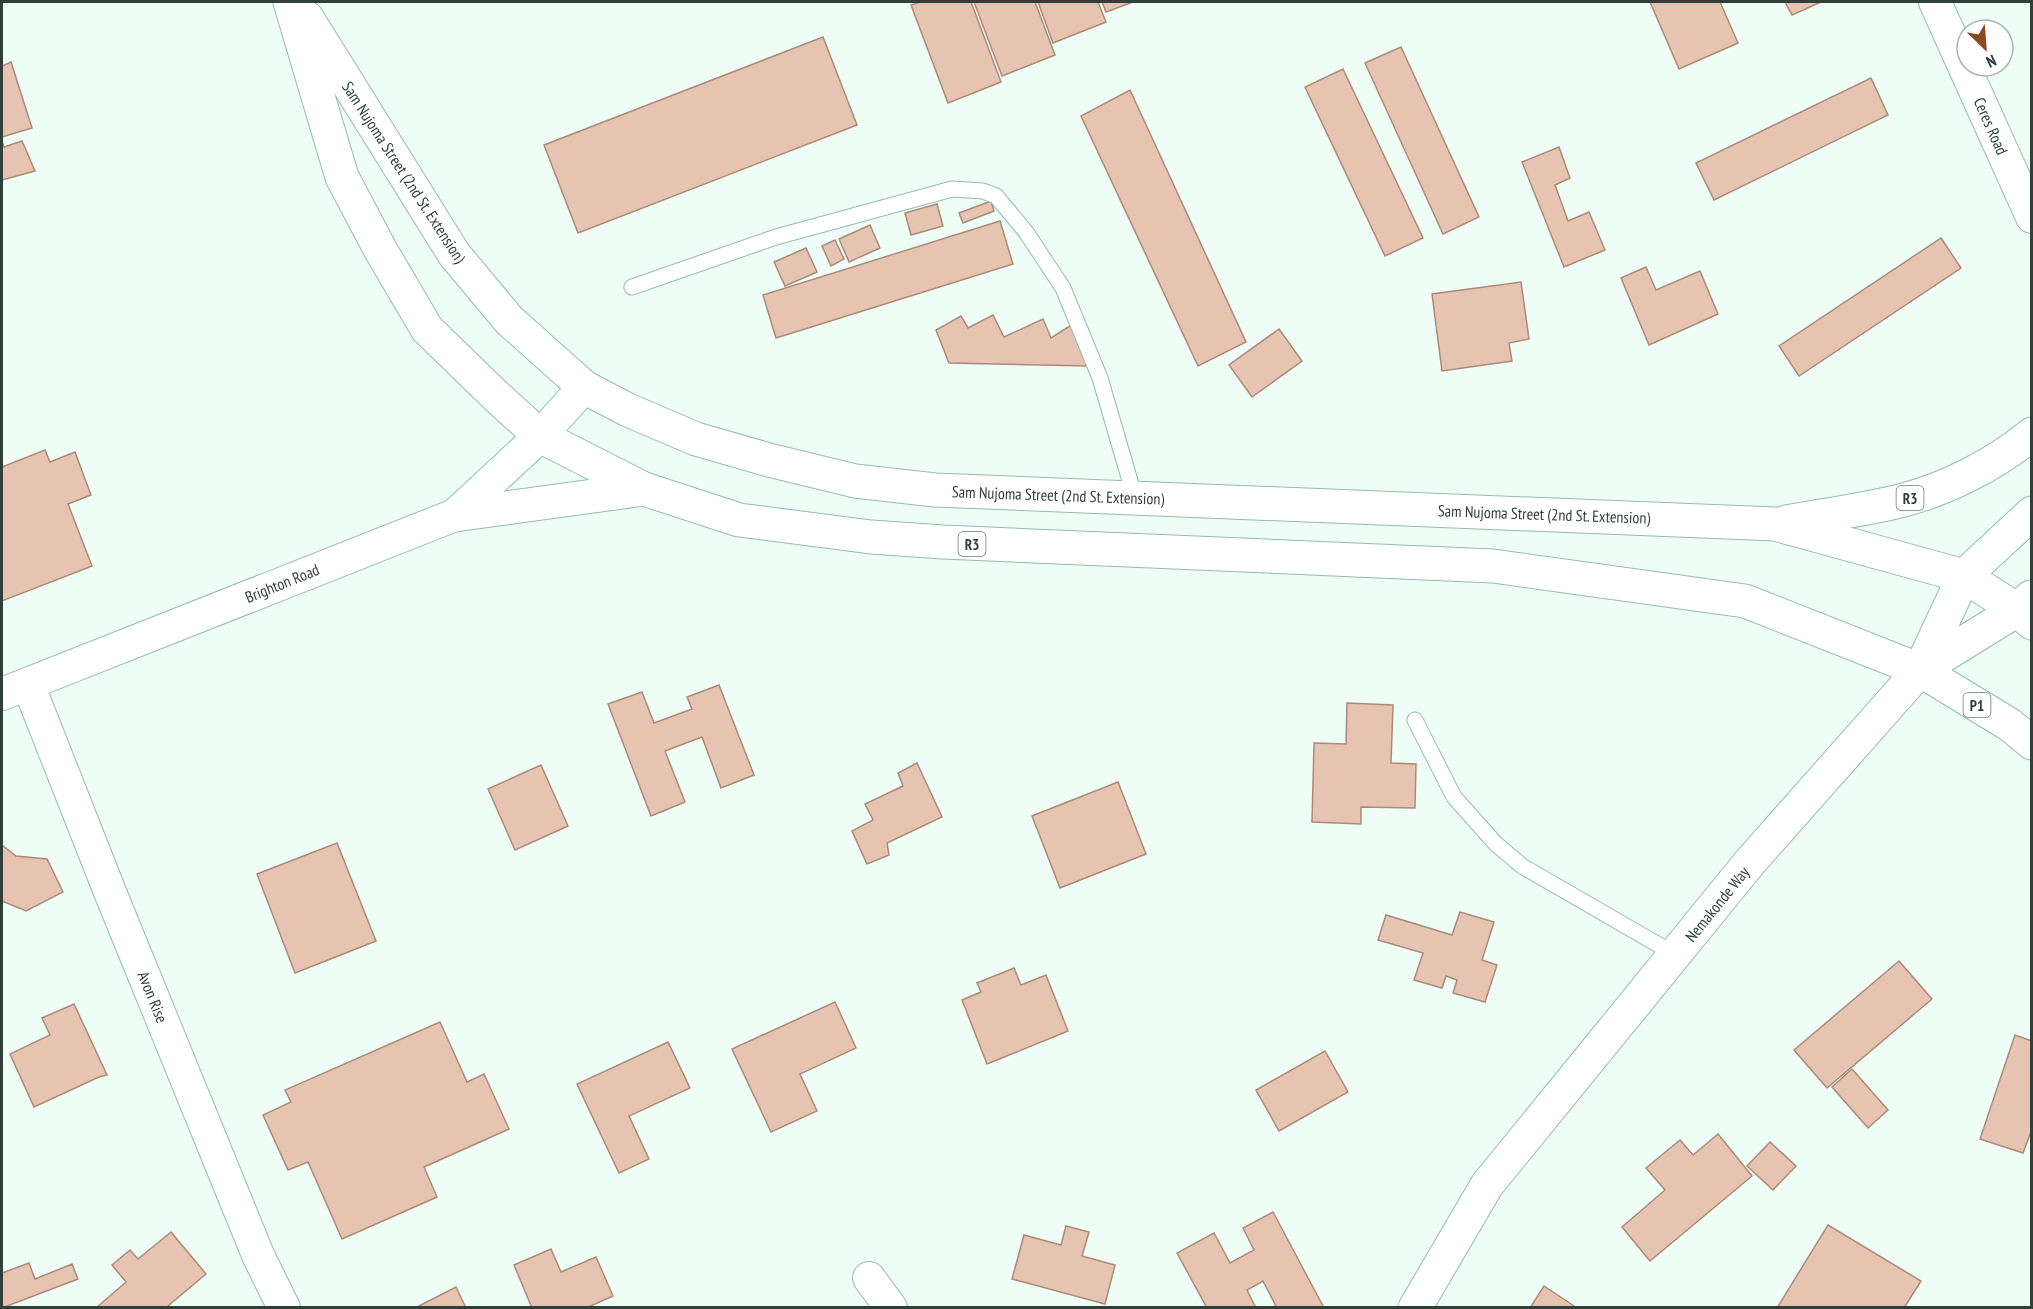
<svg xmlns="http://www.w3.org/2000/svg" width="2033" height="1309" viewBox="0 0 2033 1309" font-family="'PT Sans Narrow',sans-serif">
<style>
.building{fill:#e7c4b2;stroke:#ac8a79;stroke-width:1.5}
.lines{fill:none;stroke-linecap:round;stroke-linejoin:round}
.lane-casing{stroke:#94bcac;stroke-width:17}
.street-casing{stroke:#94bcac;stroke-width:34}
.secondary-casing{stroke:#94bcac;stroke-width:35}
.highway-casing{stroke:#94bcac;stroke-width:35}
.lane{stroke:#fff;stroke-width:15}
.street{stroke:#fff;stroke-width:32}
.secondary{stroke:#fff;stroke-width:33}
.highway{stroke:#fff;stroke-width:33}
.labels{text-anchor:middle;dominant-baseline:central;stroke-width:4.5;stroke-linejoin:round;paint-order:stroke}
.shield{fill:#fff;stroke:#6e7974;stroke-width:1.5}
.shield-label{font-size:15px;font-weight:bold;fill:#304039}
.street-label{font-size:16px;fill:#304039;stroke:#fff}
</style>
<rect width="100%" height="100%" fill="#eefef7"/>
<g class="building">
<path d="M 920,2 L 971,2 L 1001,82 L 948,103 L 911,5 Z"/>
<path d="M 974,2 L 1035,2 L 1055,55 L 1002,76 Z"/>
<path d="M 1038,2 L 1098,2 L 1106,22 L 1053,43 Z"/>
<path d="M 1102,2 L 1133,2 L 1106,12 Z"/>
<path d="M 1650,2 L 1720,2 L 1738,43 L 1679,69 Z"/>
<path d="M 1785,2 L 1821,2 L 1792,15 Z"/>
<path d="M 823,37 L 857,125 L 578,233 L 544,145 Z"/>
<path d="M 1401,47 L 1479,217 L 1443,234 L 1365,63 Z"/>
<path d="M 11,62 L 32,128 L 2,137 L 2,66 Z"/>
<path d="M 1343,69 L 1423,238 L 1385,256 L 1305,87 Z"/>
<path d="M 1871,78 L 1888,115 L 1714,200 L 1696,163 Z"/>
<path d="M 1130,90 L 1246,342 L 1198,366 L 1081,116 Z"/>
<path d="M 2,141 L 4,147 L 22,141 L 35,171 L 2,180 Z"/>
<path d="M 1559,147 L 1570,178 L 1555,185 L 1568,221 L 1589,212 L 1605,250 L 1564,267 L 1522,162 Z"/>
<path d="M 991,201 L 994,211 L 963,223 L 959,213 Z"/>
<path d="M 937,204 L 943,226 L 911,235 L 905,213 Z"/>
<path d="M 1000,221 L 1013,264 L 776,338 L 763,295 Z"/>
<path d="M 870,225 L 880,248 L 849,262 L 839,239 Z"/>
<path d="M 1941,238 L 1961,268 L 1799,376 L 1779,346 Z"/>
<path d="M 835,240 L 844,259 L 831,266 L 822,246 Z"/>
<path d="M 806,248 L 817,272 L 785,286 L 774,262 Z"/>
<path d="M 1646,267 L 1656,290 L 1700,271 L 1718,314 L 1649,345 L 1621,278 Z"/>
<path d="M 1521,282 L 1529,339 L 1509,343 L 1512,361 L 1442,371 L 1432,294 Z"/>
<path d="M 993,315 L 1004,337 L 1043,319 L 1051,338 L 1073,324 L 1088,366 L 949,363 L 936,330 L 961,316 L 968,328 Z"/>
<path d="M 1279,329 L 1302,361 L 1252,397 L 1229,365 Z"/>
<path d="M 45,450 L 50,462 L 75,452 L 91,495 L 68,504 L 92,566 L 2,601 L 2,467 Z"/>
<path d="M 719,685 L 754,775 L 721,788 L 702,737 L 665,751 L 685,802 L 651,816 L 608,704 L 642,692 L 654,723 L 692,709 L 687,697 Z"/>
<path d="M 1347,703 L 1393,705 L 1391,763 L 1416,764 L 1415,808 L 1361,807 L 1361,824 L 1312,822 L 1314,743 L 1346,744 Z"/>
<path d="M 917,763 L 942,817 L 887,843 L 889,855 L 867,864 L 852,831 L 873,820 L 865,804 L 903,786 L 898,773 Z"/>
<path d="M 541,765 L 568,826 L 515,850 L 488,789 Z"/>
<path d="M 1118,782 L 1146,854 L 1060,888 L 1032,816 Z"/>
<path d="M 337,843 L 376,941 L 295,973 L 257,874 Z"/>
<path d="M 2,845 L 16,856 L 47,859 L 63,892 L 26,911 L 2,901 Z"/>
<path d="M 1460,912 L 1494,922 L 1482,960 L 1497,965 L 1485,1002 L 1453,993 L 1457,980 L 1446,976 L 1442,988 L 1414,980 L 1423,953 L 1378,940 L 1386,915 L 1452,935 Z"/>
<path d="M 1899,961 L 1932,999 L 1827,1088 L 1794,1050 Z"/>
<path d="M 1014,968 L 1021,985 L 1046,975 L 1068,1031 L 987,1064 L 962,1000 L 981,992 L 977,983 Z"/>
<path d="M 835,1002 L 856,1048 L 800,1074 L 817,1111 L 771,1132 L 732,1049 Z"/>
<path d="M 74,1004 L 107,1075 L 99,1077 L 34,1107 L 10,1054 L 50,1035 L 42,1018 Z"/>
<path d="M 440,1022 L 467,1082 L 484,1074 L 509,1129 L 424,1167 L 437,1197 L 342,1239 L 308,1162 L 288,1170 L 263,1115 L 291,1102 L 285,1090 Z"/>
<path d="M 2015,1035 L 2032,1041 L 2032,1129 L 2023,1153 L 1980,1139 Z"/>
<path d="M 668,1042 L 690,1088 L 629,1116 L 649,1159 L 619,1173 L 577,1084 Z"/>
<path d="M 1325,1051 L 1348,1092 L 1279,1131 L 1256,1090 Z"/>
<path d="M 1852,1069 L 1888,1110 L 1868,1128 L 1832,1087 Z"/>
<path d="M 1718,1134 L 1752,1176 L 1650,1261 L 1622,1227 L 1665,1190 L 1646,1168 L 1680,1140 L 1693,1155 Z"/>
<path d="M 1770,1142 L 1796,1166 L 1773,1190 L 1747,1166 Z"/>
<path d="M 1273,1212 L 1324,1308 L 1277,1308 L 1263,1281 L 1247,1290 L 1256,1308 L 1207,1308 L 1177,1253 L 1214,1233 L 1230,1263 L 1254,1250 L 1243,1228 Z"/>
<path d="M 1828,1225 L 1921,1281 L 1904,1308 L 1777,1308 Z"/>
<path d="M 1066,1226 L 1089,1232 L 1082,1256 L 1115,1265 L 1105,1304 L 1012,1279 L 1024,1235 L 1061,1245 Z"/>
<path d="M 171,1232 L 206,1274 L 168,1306 L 169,1308 L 96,1308 L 126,1282 L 112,1265 L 130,1250 L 138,1259 Z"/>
<path d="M 551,1249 L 561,1272 L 596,1257 L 613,1296 L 586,1308 L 532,1308 L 514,1265 Z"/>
<path d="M 29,1263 L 35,1279 L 72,1264 L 78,1279 L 2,1308 L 2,1273 Z"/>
<path d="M 1544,1286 L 1577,1308 L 1530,1308 Z"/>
<path d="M 456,1287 L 466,1308 L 415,1308 Z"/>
</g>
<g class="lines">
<defs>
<g id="lane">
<path d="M 632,287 L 776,237 L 952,189 L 983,191 L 996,196 L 1026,232 L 1063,288 L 1100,378 L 1135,498"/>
<path d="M 1415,720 L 1454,797 L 1495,843 L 1522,866 L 1676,955"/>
</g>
<g id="street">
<path d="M 1935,2 L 2032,217"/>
<path d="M 28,684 L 110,892 L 258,1255 L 284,1308"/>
<path d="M 2,694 L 455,515 L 540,436 L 584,387"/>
<path d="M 869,1278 L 891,1308"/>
</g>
<path id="secondary" d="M 1415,1308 L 1487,1185 L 1750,862 L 1920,670"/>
<g id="highway">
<path d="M 290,2 L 342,177 L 380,249 L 427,329 L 496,396 L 540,436 L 644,489 L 739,520 L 871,537 L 943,542 L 1493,566 L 1745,601 L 1920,670 L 2010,725 L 2032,743"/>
<path d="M 307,18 L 454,254 L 509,320 L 584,387 L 628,410 L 696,439 L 769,460 L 855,481 L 935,490 L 1775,524 L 1964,576 L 2017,610 L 2032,623"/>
<path d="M 455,515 L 644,489"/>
<path d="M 1786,522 C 1824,515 1863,510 1900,501 C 1947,489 1994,465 2032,434"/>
<path d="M 1920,670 L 1964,576 L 2032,513"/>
<path d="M 1920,670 L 2017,610 L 2031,597"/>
</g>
</defs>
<use href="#lane" class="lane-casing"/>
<use href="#street" class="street-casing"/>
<use href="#secondary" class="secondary-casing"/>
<use href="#highway" class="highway-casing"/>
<use href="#lane" class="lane"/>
<use href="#street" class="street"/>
<use href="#secondary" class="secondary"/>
<use href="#highway" class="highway"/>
</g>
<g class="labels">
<g class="shield">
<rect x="1896.5" y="486" width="27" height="24" rx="4.5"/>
<rect x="958.5" y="532" width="27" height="24" rx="4.5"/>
<rect x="1963.5" y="693" width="27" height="24" rx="4.5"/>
</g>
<g class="shield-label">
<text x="1910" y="498">R3</text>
<text x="972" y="544">R3</text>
<text x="1977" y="705">P1</text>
</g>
<g class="street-label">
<text transform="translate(1991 126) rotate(66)">Ceres Road</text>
<text transform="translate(404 172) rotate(57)">Sam Nujoma Street (2nd St. Extension)</text>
<text transform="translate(1058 495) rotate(2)">Sam Nujoma Street (2nd St. Extension)</text>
<text transform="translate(1544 514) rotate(2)">Sam Nujoma Street (2nd St. Extension)</text>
<text transform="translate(282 583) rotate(-22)">Brighton Road</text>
<text transform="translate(1717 904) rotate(-51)">Nemakonde Way</text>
<text transform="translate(153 997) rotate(68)">Avon Rise</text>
</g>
</g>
<rect width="2033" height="1309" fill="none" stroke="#304039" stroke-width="6"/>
<g transform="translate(1985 48) rotate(155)"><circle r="28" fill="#ffffff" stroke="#acb3b0" stroke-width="1.5"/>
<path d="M0-4.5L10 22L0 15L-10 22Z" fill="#8d4820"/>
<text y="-9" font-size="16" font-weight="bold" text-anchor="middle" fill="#304039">N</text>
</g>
</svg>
